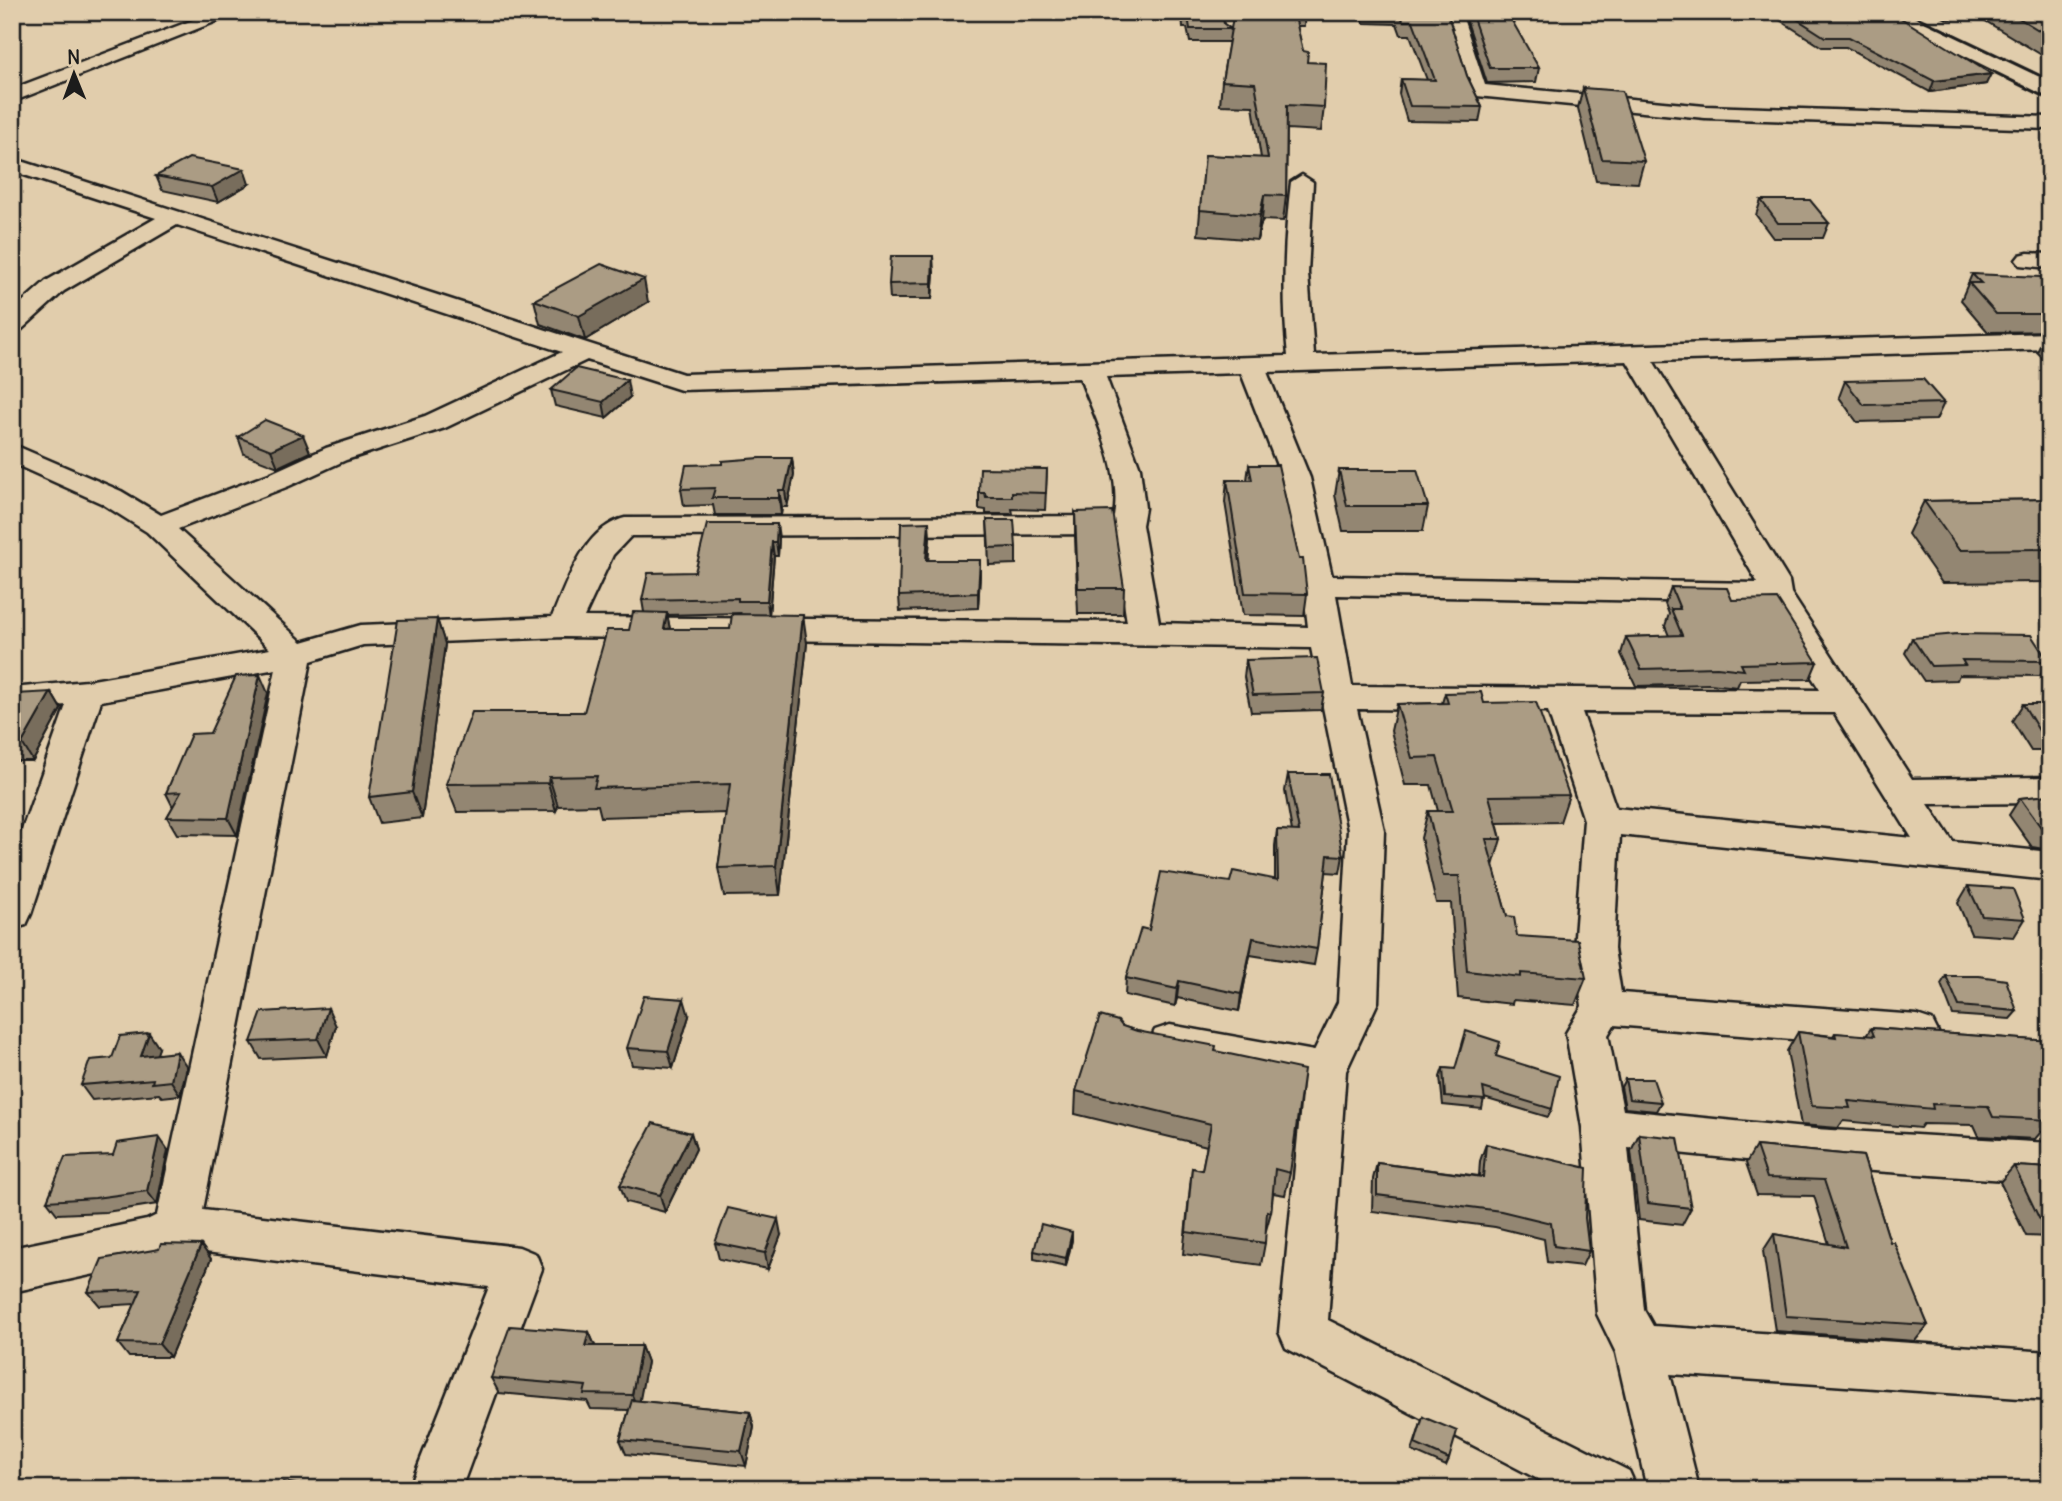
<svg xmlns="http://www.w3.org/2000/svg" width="2062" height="1501" font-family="Delius,sans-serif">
	<rect width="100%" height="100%" fill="#e1cdac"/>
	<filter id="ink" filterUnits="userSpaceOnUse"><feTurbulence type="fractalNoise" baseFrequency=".0143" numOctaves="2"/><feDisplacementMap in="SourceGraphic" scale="14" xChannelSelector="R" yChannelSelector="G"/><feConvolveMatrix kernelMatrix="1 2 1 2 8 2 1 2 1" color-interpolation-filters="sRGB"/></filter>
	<g filter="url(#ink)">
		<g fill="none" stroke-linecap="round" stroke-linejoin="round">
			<defs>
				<path id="street" d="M214,12H240L12,102V89Z
					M1222,12H1240L1242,32L1240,36H1226Z
					M1443,12H1461L1485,85L1705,106L2050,117V129L1705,118L1477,96L1467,90Z
					M1747,12H1766V13L1757,18Z
					M12,158L683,374L1288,356C1282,298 1284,240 1291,182L1302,175L1313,182L1308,273L1314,355L2050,333V349L1653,361L1789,581L1791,593L1912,779L2050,777V803L1928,804L1953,842L2050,852V880L1620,835L1614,949L1621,993L1917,1015L1932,1020L1938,1032L1932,1044L1917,1049L1614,1025L1608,1035L1623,1110L1815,1129L2050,1143V1183L1815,1167L1628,1148L1644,1310L1653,1326L2050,1352V1400L1670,1374L1697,1480L1696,1489H1644L1645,1480L1616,1353L1597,1314L1582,1127L1566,1033L1582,1006L1574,949L1584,820L1548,711L1357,709L1384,830L1378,1002L1346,1071L1328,1320L1629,1471L1637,1489H1557L1286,1348L1279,1332L1303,1084L1170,1059L1155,1054L1149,1042L1155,1030L1170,1025L1314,1051L1338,1002L1348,830L1311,648L564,637L363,645L311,661L203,1210L519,1247L536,1254L542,1269L461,1489H409L489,1287L181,1249L155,1261L12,1292V1248L147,1220L157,1215L276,669L101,701L31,914L26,925L12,929V858L66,705L12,710V688L87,681L270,649L147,532L101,503L12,463V444L121,491L161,515L269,474L326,448L425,416L562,352L177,225L64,291L21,330L12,333V311L46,281L156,218L12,171ZM587,360L681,390L1080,378C1096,420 1122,470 1114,516L625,518C584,528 567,582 552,617L361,625L302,642L178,529L289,486L346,460L445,428ZM1627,361L1758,583L1332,576L1310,478L1267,372ZM1241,373L1282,478L1303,585L1308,627L1159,623L1142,525L1145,508L1140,468L1106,377ZM1113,534L1127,622L584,617L613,555L631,536ZM1336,595L1765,603L1820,690L1352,686ZM1582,712L1834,713L1912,838L1616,808Z
					M2028,253L2050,254V268L2020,265L2016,260L2020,255Z"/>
				<path id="primary" d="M1876,12H1903L2050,82V98Z"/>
			</defs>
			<!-- street casing -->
			<use href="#street" stroke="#1c1c1c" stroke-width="5"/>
			<!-- primary casing -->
			<use href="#primary" stroke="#1c1c1c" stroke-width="6"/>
			<!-- street -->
			<use href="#street" fill="#e1cdac" fill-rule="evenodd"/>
			<!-- primary -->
			<use href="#primary" fill="#e1cdac" fill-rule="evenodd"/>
		</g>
		<!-- wall -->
		<path fill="#938672" stroke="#1c1c1c" stroke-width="2" fill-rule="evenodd" d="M1182,12H1222L1224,24L1231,29L1242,17L1305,12L1304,26H1297L1303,51L1324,107L1321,131L1287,129L1286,196L1283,221L1262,220L1257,240L1198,235L1205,155L1261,158L1253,106L1220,105L1222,81L1229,42H1190L1187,28H1183Z
			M1360,12H1447L1467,76L1482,107L1479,122L1407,121L1399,94L1401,79L1427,80L1410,35H1401L1397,24L1364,23Z
			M1464,12H1501L1539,68L1536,82L1487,83Z
			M1767,12H1891L1986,84L1930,92L1846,47H1822Z
			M1933,12H2050V60L1977,16L1947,19Z
			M1583,88L1644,161L1638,183L1596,181L1578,108Z
			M156,176L249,184L218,202L162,190Z
			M1761,200L1829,223L1823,238H1773L1756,215Z
			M934,272L932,299H890L889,284Z
			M1972,274L2050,285V331L1988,332L1961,300Z
			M534,300L648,302L585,340L540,324Z
			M2050,334V365L2037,352L2045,335Z
			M1845,381L1944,403L1936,420L1857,422L1839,397Z
			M551,390L630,397L606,418L555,406Z
			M238,437L310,452L278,467L244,454Z
			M792,458L794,475L787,507H782L781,515H715L713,505L684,506L681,489L722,464Z
			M1249,465L1299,559L1307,594L1304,616L1243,615L1225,502L1227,480H1247Z
			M1047,469L1045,510L1012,509L1013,514H986V510L979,509V493Z
			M1339,470L1428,506L1423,531H1343L1335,495Z
			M2050,499V582L1942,583L1908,534L1924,501Z
			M1075,512L1124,588L1123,614H1078L1075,537Z
			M987,520L1016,547V564L989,565Z
			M930,537L928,560L980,575L978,608L900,611L899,596Z
			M779,538L778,556H774L769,614L807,643L780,895L724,896L718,868L726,813L601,817L598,805L558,806L556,811L457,812L446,784L584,712L644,612L642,600L695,572ZM740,613L730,629H670L667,615Z
			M1671,587L1732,600L1817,662L1810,679L1740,680L1737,687L1710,684L1636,686L1621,654L1626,637L1669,636L1665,626L1669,614L1665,604Z
			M437,619L445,644L422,818L379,823L369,797Z
			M1912,638L2048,661L2040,676L1959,675L1957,680L1924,681L1905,653Z
			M1246,660L1324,693L1321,710L1251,712L1244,677Z
			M51,692L61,709L33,761H12V700Z
			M268,693L237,835L177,834L167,817L173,807L166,793L210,733Z
			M1445,693L1484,703L1569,795L1560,822L1497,823L1501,839L1493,866L1507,916L1517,936L1586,978L1575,1005L1513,1000L1512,1004L1458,998L1451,903H1436L1421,838L1428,811H1438L1431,785H1405L1391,731L1397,704L1442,703Z
			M2023,704H2050V751H2031L2012,721Z
			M1288,774L1343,856L1340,873L1326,872L1317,949L1314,965L1250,955L1239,1011L1177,998L1175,1006L1125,995L1126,978L1149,930L1230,882L1275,880V846L1277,830L1292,831L1285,791Z
			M2050,795V850L2032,847L2009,815L2020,798Z
			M1968,886L2025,919L2014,937L1971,934L1958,903Z
			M1946,976L2017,1011L2010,1019L1953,1015L1941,984Z
			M689,1016L673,1068L632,1065L627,1048Z
			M336,1026L327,1056L261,1059L251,1042Z
			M1122,1026L1137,1031L1215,1051L1290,1173L1285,1195L1273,1193L1271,1212L1265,1234V1243L1261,1265L1183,1254L1192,1168L1202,1170L1207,1146L1075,1114L1076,1091Z
			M1871,1028L2050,1041V1132H2041L2035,1139L1979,1136L1974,1125L1923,1124L1920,1128L1843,1121L1838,1128L1801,1125L1787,1051L1798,1032L1833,1036L1835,1033L1866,1036Z
			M159,1048L156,1055L187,1067L180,1095L162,1097L159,1094L92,1100L81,1085L112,1058Z
			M1496,1056L1552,1109L1548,1117L1484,1098L1482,1109L1443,1105L1440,1077L1443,1068L1455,1069Z
			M1625,1079L1661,1102L1656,1111L1625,1108L1621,1087Z
			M691,1133L696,1149L665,1212L626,1202L620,1185Z
			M1639,1134L1691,1208L1682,1225L1639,1220L1631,1151Z
			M1486,1144L1585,1218L1589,1251L1582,1266L1547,1262L1544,1239L1495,1227L1372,1211L1373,1179L1377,1163L1479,1176L1480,1161Z
			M1756,1146L1863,1156L1890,1242L1928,1325L1915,1341L1775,1331L1763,1251L1774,1234L1829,1244L1814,1196L1757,1195L1746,1163Z
			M168,1150L157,1204L106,1212L57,1214L47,1201L113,1155Z
			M2014,1166L2050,1168V1237L2026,1236L2000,1182Z
			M1072,1232V1240L1066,1266L1034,1259V1251Z
			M781,1235L768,1269L719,1259L715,1243Z
			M201,1245L211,1259L170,1357H129L118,1343L135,1304L100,1306L88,1292Z
			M589,1332L595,1346H641L647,1362L639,1401L750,1412L754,1427L746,1466L626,1454L620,1440L629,1410L591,1409L587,1401L499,1393L491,1378Z
			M1423,1417L1449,1459L1446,1466L1412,1451Z"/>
		<!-- shaded-wall -->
		<path fill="#786d5c" stroke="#1c1c1c" stroke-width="2" d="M1950,12H1979L1977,16L1947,19Z
			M1991,74L1986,84L1930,92L1934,81Z
			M244,169L249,184L218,202L212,187Z
			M1264,195L1262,220L1257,240L1260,215Z
			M933,256L934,272L932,299V283Z
			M644,279L648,302L585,340L579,316Z
			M627,380L630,397L606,418L603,402Z
			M303,435L310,452L278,467L271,450Z
			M792,458L794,475L787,507L785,490Z
			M779,490L782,507L781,515L779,498Z
			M929,522L930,537L927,575L926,560Z
			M777,524L779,538L778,556L776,542Z
			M772,542L774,556L769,616L767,601Z
			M980,560V575L978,608V593Z
			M667,613L672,641L664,629Z
			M803,615L807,643L780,895L776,866Z
			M437,619L445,644L422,818L412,792Z
			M260,675L268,693L237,835L228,818Z
			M51,692L61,709L33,761L22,743Z
			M549,777L558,806L556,811L548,783Z
			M1253,938L1250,955L1239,1011L1241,994Z
			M1179,981L1177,998L1175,1006L1177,989Z
			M684,999L689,1016L673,1068L668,1051Z
			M328,1008L336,1026L327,1056L318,1039Z
			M149,1033L159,1048L151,1071L141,1056Z
			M177,1052L187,1067L180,1095L171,1081Z
			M691,1133L696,1149L665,1212L660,1195Z
			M159,1137L168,1150L157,1204L147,1191Z
			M778,1219L781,1235L768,1269L765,1253Z
			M1072,1232V1240L1066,1266V1258Z
			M201,1245L211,1259L170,1357L159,1344Z
			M589,1332L596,1348L585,1346Z
			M641,1346L647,1362L638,1410L632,1395Z
			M750,1412L754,1427L746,1466L741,1451Z"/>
		<!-- building -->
		<path fill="#ab9c84" stroke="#1c1c1c" stroke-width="2" d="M1184,12H1222L1224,24L1231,29H1190L1188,16H1184Z
			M1244,12H1294L1303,51L1308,52L1307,62L1326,63L1324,107L1287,105L1286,196L1264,195L1260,215L1200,210L1205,155L1268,158L1255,83L1222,81L1233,17H1242Z
			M1400,12H1447L1467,76L1482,107L1410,106L1401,79L1435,80L1413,21H1403Z
			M1471,12H1501L1505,19H1511L1539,68H1490Z
			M1786,12H1891L1991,74L1934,81L1849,37H1825Z
			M2009,12H2050V37Z
			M1583,88L1622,91L1644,161L1602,159Z
			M189,158L244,169L212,187L156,176Z
			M1761,200H1810L1829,223H1778Z
			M891,256H933L932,283L889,284Z
			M601,264L644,279L579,316L534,300Z
			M1972,274L2041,277L2050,285V314H1996L1969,283H1981Z
			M576,368L627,380L603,402L551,390Z
			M1923,379L1944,403L1864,405L1845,381Z
			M265,420L303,435L271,450L238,437Z
			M760,458H792L785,490H779V498H712L715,488L681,489L686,465L722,464V461Z
			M1249,465H1278L1299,559H1303L1307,594L1245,593L1227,480H1252Z
			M980,468L1047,469L1046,493L1012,492V497H986L985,493H979Z
			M1339,470H1417L1428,506H1347Z
			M2050,499V549L1959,550L1924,501Z
			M1112,511L1124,588H1078L1075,512Z
			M987,520H1014L1016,547L989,548Z
			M929,522L926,560H980L978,593L899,596L901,523Z
			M707,524H777L776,542H772L767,601H738V598L642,600L648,573L695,572Z
			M1671,587L1727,588L1732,600L1777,599L1817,662L1741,664L1744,670L1717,667L1641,669L1626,637L1682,635L1671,609H1680Z
			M633,612L667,613L664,629H730L732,614L803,615L776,866L718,868L730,784L594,788L597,776L549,777L548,783L446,784L472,712H584L607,630H629Z
			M437,619L412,792L369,797L398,620Z
			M1957,634L2031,635L2048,661L1962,660L1965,665L1931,666L1912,638Z
			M1317,658L1324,693L1253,695L1246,660Z
			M260,675L228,818L167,817L181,792L166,793L191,734L210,733L236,676Z
			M51,692L22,743L12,744V700L16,694Z
			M1481,692L1484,703L1536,702L1569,795L1489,796L1501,839H1486L1507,916L1514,917L1517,936L1578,940L1586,978L1521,973V977L1467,971L1459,876H1443L1428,811H1453L1437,757L1412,758L1397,704L1448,703L1445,693Z
			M2023,704H2050V734H2041Z
			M1288,774H1329L1343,856L1328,855L1317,949L1253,938L1241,994L1179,981L1177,989L1126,978L1141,928L1149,930L1161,872L1230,882L1233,871L1278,880L1277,830L1299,831Z
			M2050,795V831L2043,830L2020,798Z
			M1968,886L2013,889L2025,919L1982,916Z
			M1946,976H1979L2006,980L2017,1011L1959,1006Z
			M644,996L684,999L668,1051L627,1048Z
			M328,1008L318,1039L251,1042L262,1012Z
			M1100,1016L1118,1021L1122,1026L1137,1031L1216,1046L1215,1051L1304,1070L1290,1173L1275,1169L1271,1212L1267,1211L1265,1243L1186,1232L1192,1168L1202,1170L1211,1124L1076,1091Z
			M1871,1028L2050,1041V1111H2045L2050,1120L1993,1117L1988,1106L1932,1104L1933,1109L1848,1101L1850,1108L1812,1106L1798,1032L1836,1037L1835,1033L1874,1036Z
			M1466,1031L1500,1042L1496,1056L1559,1076L1552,1109L1483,1088L1485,1100L1445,1097L1443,1068L1455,1069Z
			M149,1033L141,1056L177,1052L171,1081L152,1083L153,1079L81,1085L90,1060L112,1058L120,1036Z
			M1625,1079H1653L1661,1102L1629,1099Z
			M653,1123L691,1133L660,1195L620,1185Z
			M1639,1134L1678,1138L1691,1208L1648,1203Z
			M159,1137L147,1191L95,1198L47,1201L65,1157L113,1155L117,1143Z
			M1486,1144L1587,1168L1585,1218L1589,1251L1554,1246L1551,1223L1501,1211L1377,1195V1163L1483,1177Z
			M1756,1146L1863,1156L1890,1242H1894L1928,1325L1786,1316L1774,1234L1846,1247L1824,1180L1767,1178Z
			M2014,1166L2050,1168V1220H2040Z
			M728,1208L778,1219L765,1253L715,1243Z
			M1041,1224L1072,1232L1066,1258L1034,1251Z
			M161,1244L201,1245L159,1344L118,1343L141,1290L88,1292L102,1259L159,1249Z
			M510,1326L589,1332L585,1346H641L632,1395L584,1394L586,1386L491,1378Z
			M632,1400L750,1412L741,1451L620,1440Z
			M1423,1417L1457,1431L1449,1459L1415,1444Z
			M283,1482L328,1489H280Z
			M617,1485L669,1489H616Z"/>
	</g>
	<!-- margin -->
	<rect width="2062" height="1501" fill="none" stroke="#e1cdac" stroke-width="42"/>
	<rect x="21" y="21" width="2020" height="1459" fill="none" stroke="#1c1c1c" stroke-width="2.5" filter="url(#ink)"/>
	<!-- north arrow -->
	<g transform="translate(74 74) rotate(359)" stroke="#e1cdac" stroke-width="5" paint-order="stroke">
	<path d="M0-5L12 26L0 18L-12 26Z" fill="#1c1c1c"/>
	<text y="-10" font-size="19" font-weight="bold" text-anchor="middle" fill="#1c1c1c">N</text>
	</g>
</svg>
